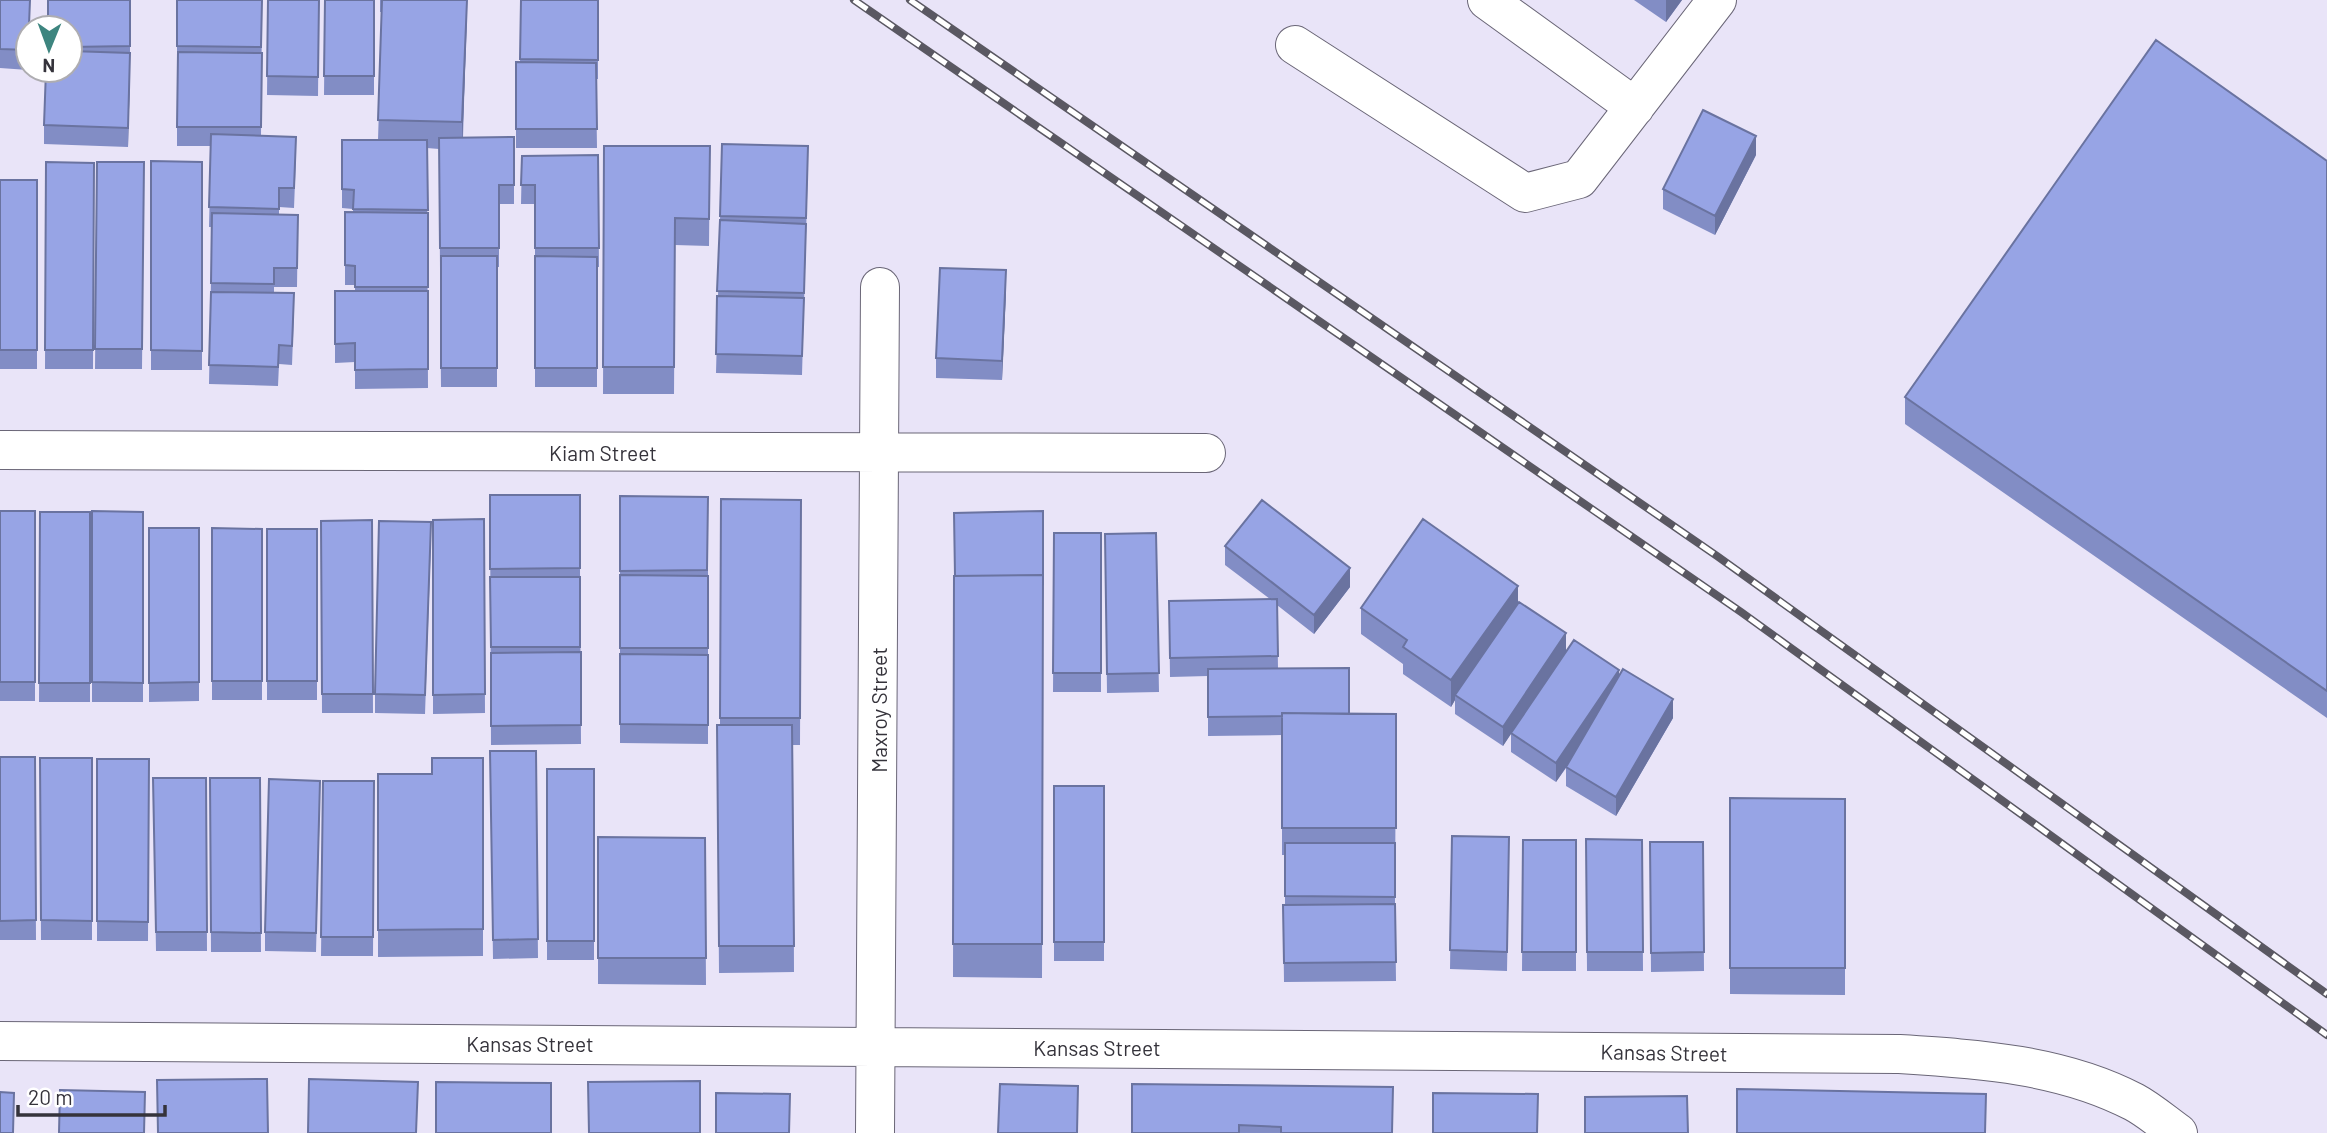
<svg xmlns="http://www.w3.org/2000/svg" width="2327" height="1133" font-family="Barlow,sans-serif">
	<rect width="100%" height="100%" fill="#e9e4f8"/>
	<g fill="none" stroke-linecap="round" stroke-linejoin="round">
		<defs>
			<path id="minor" d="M1487,0L1635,107
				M1295,45L1525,193L1579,179L1717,0
				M0,450L1206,453
				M0,1041L1898,1054C1978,1059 2061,1064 2134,1102C2149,1110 2164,1123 2178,1133
				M875,1133L880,287"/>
		</defs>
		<!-- minor casing -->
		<use href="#minor" stroke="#6a6677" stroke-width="40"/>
		<!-- minor -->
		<use href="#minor" stroke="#fff" stroke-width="38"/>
		<defs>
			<path id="rail" d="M854,0L1741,612L2327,1035
				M910,0L1717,556L2327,994"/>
		</defs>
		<!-- rail casing -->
		<use href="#rail" stroke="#5a5862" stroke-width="8"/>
		<!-- rail -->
		<use href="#rail" stroke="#fff" stroke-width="5" stroke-dasharray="16" stroke-linecap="butt"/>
	</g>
	<!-- wall -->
	<path fill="#828dc5" d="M0,0H30L28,70L0,68Z
		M130,0V72L128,147L44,144V125L70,70V28Z
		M177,0H262L261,136L296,156L294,208L279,207V214L298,215L297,287H274V293L294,312L292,365L279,364L278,386L209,384L212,227H209L211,146H177Z
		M268,0H319L318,96L267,95Z
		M325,0H374V95H324Z
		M380,0H467L463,138L514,137V204H499V267H497V387H441L439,149L427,148L428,388L355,389V362L335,363V291H355V285H345V212H353V209L342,208V140H378L382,12H380Z
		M521,0H598V79H596L597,148H516V62H520Z
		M1634,0H1682L1666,22Z
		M722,144L808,165L802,375L716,373Z
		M604,146H710L709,246L675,245L674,394H603Z
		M598,155L599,267H597V387H535V204H521L522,156Z
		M1756,155L1715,235L1663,209V189Z
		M151,161L202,162V370H151Z
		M2327,161V718L1905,424V397Z
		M46,162L94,163L93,369H45Z
		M97,162H144L142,369H95Z
		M0,180H37V369H0Z
		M1006,290L1002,380L936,378V358Z
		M490,495L580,568L581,744L491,745Z
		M620,496L708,497V744L620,743Z
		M721,499L801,500L800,745H793L794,972L719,973L717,725H720Z
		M0,511H35V701H0Z
		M92,511L143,512V702H92Z
		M1043,511V604L1042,978L953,977L954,576Z
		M40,512H90V702H39Z
		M484,519L485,713L433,714V520Z
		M372,520L373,713H322L321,521Z
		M149,528H199V701L149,702Z
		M212,528L262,529V700H212Z
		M267,529H317V700H267Z
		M1054,533H1101V692H1053Z
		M1156,533L1159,692L1107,693L1105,534Z
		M431,541L425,714L375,713V694Z
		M1225,546L1350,587L1314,634L1277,605L1278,669L1349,714H1396L1395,904L1396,981L1284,982L1283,905H1285V855H1282V735L1208,736V676L1170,677L1169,601L1270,599L1225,565Z
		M1518,604L1566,652L1619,676L1673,718L1616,816L1566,786V768L1556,782L1511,752V733L1503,746L1455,714V700L1451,707L1403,674V664L1361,634V608Z
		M490,751H536L538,958L493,959Z
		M0,757H35L36,940H0Z
		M40,758H92V940H41Z
		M483,758V956L378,957V774H432Z
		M97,759H149L148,941H97Z
		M547,769H594V960H547Z
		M153,778H206L207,951H156Z
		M210,778H260L261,952H211Z
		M323,781H374L373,956H321Z
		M1054,786H1104V961H1054Z
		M1730,798L1845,799V995L1730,994Z
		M320,800L316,952L265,951V932Z
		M1452,836L1509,856L1507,971L1450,969Z
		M598,837L705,838L706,985L598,984Z
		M1586,839L1642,840L1643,971H1587Z
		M1523,840H1576V971H1522Z
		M1650,842H1703L1704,971L1651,972Z
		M1393,1087L1392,1133H1132Z"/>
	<!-- shaded-wall -->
	<path fill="#6a73a0" d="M467,0V18L462,149V122Z
		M1666,0H1682L1666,22Z
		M130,53V72L128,147V128Z
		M1756,136V155L1715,235V216Z
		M1006,270V290L1002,380V361Z
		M1350,568V587L1314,634V615Z
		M1518,586V613L1455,695V700L1451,707V680Z
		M1566,633V652L1503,746V727Z
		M1619,670V689L1556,782V763Z
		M1673,699V718L1616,816V797Z"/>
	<!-- building -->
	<path fill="#97a4e5" stroke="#6a73a0" stroke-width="2" d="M0,0H30L28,50L0,49Z
		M48,0H130V46L70,47V28H48Z
		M177,0H262L261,47L177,46Z
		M268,0H319L318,77L267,76Z
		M325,0H374V76H324Z
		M382,0H467L462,122L378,120Z
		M521,0H598V60L520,59Z
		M2156,40L2327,161V691L1905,397Z
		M70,51L130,53L128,128L44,125L46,70H70Z
		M178,52L262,53L261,127H177Z
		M516,62L596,63L597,129H516Z
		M1703,110L1756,136L1715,216L1663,189Z
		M211,134L296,137L294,188H279V209L209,207Z
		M514,137V185H499V248H440L439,138Z
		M342,140H427L428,210L353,209L354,190L342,189Z
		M722,144L808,146L806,218L720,216Z
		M604,146H710L709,219L675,218L674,367H603Z
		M598,155L599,248H535V185H521L522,156Z
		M151,161L202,162V351L151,350Z
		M46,162L94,163L93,350H45Z
		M97,162H144L142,349H95Z
		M0,180H37V350H0Z
		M345,212L428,213V287H355V266L345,265Z
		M212,213L298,215L297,268H274V284L211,283Z
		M720,220L806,224L804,293L717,291Z
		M441,256H497V368H441Z
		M535,256L597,257V368H535Z
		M940,268L1006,270L1002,361L936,358Z
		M335,291H428V369L355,370V343L335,344Z
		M211,292L294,293L292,346L279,345L278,367L209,365Z
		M717,296L804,298L802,356L716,354Z
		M490,495H580V568L490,569Z
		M620,496L708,497L707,570L620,571Z
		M721,499L801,500L800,718H720Z
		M1262,500L1350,568L1314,615L1225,546Z
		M0,511H35V682H0Z
		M92,511L143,512V683L92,682Z
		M1043,511V585V575L955,576L954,513Z
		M40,512H90V683H39Z
		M484,519L485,694L433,695V520Z
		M1423,519L1518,586L1451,680L1403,647L1407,640L1361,608Z
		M372,520L373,694H322L321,521Z
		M379,521L431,522L425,695L375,694Z
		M149,528H199V682L149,683Z
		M212,528L262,529V681H212Z
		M267,529H317V681H267Z
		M1054,533H1101V673H1053Z
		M1156,533L1159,673L1107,674L1105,534Z
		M620,575L708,576V648H620Z
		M1043,575L1042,944H953L954,576Z
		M490,577H580V647H491Z
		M1277,599L1278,656L1170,658L1169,601Z
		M1519,602L1566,633L1503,727L1455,695Z
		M1574,640L1619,670L1556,763L1511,733Z
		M581,652V725L491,726V653Z
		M620,654L708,655V725L620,724Z
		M1349,668V714L1282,713V716L1208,717V669Z
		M1623,669L1673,699L1616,797L1566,767Z
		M1282,713L1396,714V828H1282Z
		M717,725H792L794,946H719Z
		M490,751H536L538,939L493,940Z
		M0,757H35L36,920L0,921Z
		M40,758H92V921L41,920Z
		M432,758H483V929L378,930V774H432Z
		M97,759H149L148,922L97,921Z
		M547,769H594V941H547Z
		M153,778H206L207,932H156Z
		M210,778H260L261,933L211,932Z
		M269,779L320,781L316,933L265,932Z
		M323,781H374L373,937H321Z
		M1054,786H1104V942H1054Z
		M1730,798L1845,799V968H1730Z
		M1452,836L1509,837L1507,952L1450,950Z
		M598,837L705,838L706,958H598Z
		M1586,839L1642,840L1643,952H1587Z
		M1523,840H1576V952H1522Z
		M1650,842H1703L1704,952L1651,953Z
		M1285,843H1395V897L1285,896Z
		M1395,904L1396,962L1284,963L1283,905Z
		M267,1079L268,1133H158L157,1080Z
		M309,1079L418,1082L416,1133H308Z
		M700,1081V1133H589L588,1082Z
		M436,1082L551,1083V1133H436Z
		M1000,1084L1078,1086L1077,1133H998Z
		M1132,1084L1393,1087L1392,1133H1281V1127L1239,1125V1133H1132Z
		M1737,1089L1986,1094L1985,1133H1737Z
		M60,1090L145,1092L144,1133H59Z
		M0,1092L14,1093L13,1133H0Z
		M716,1093L790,1094L789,1133H716Z
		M1433,1093L1538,1094L1537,1133H1433Z
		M1687,1096L1688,1133H1585V1097Z"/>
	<g text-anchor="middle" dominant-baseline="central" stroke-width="7" stroke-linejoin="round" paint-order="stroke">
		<!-- street labels -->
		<g font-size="21" fill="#35333b" stroke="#fff">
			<text x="603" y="452">Kiam Street</text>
			<text transform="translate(878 710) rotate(-90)">Maxroy Street</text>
			<text x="530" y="1043">Kansas Street</text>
			<text x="1097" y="1047">Kansas Street</text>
			<text transform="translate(1664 1052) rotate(1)">Kansas Street</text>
		</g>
	</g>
	<!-- north arrow -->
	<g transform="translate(49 49) rotate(181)"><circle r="33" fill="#ffffff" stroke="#aeadb1" stroke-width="2"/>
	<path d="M0-5L12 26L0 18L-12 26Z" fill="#3d857f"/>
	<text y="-10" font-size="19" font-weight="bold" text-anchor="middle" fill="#35333b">N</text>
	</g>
	<!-- scale -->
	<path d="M18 1105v10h147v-10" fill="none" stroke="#35333b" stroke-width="3.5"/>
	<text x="28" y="1105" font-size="21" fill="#35333b" stroke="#ffffff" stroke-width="5" paint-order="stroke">20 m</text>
</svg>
